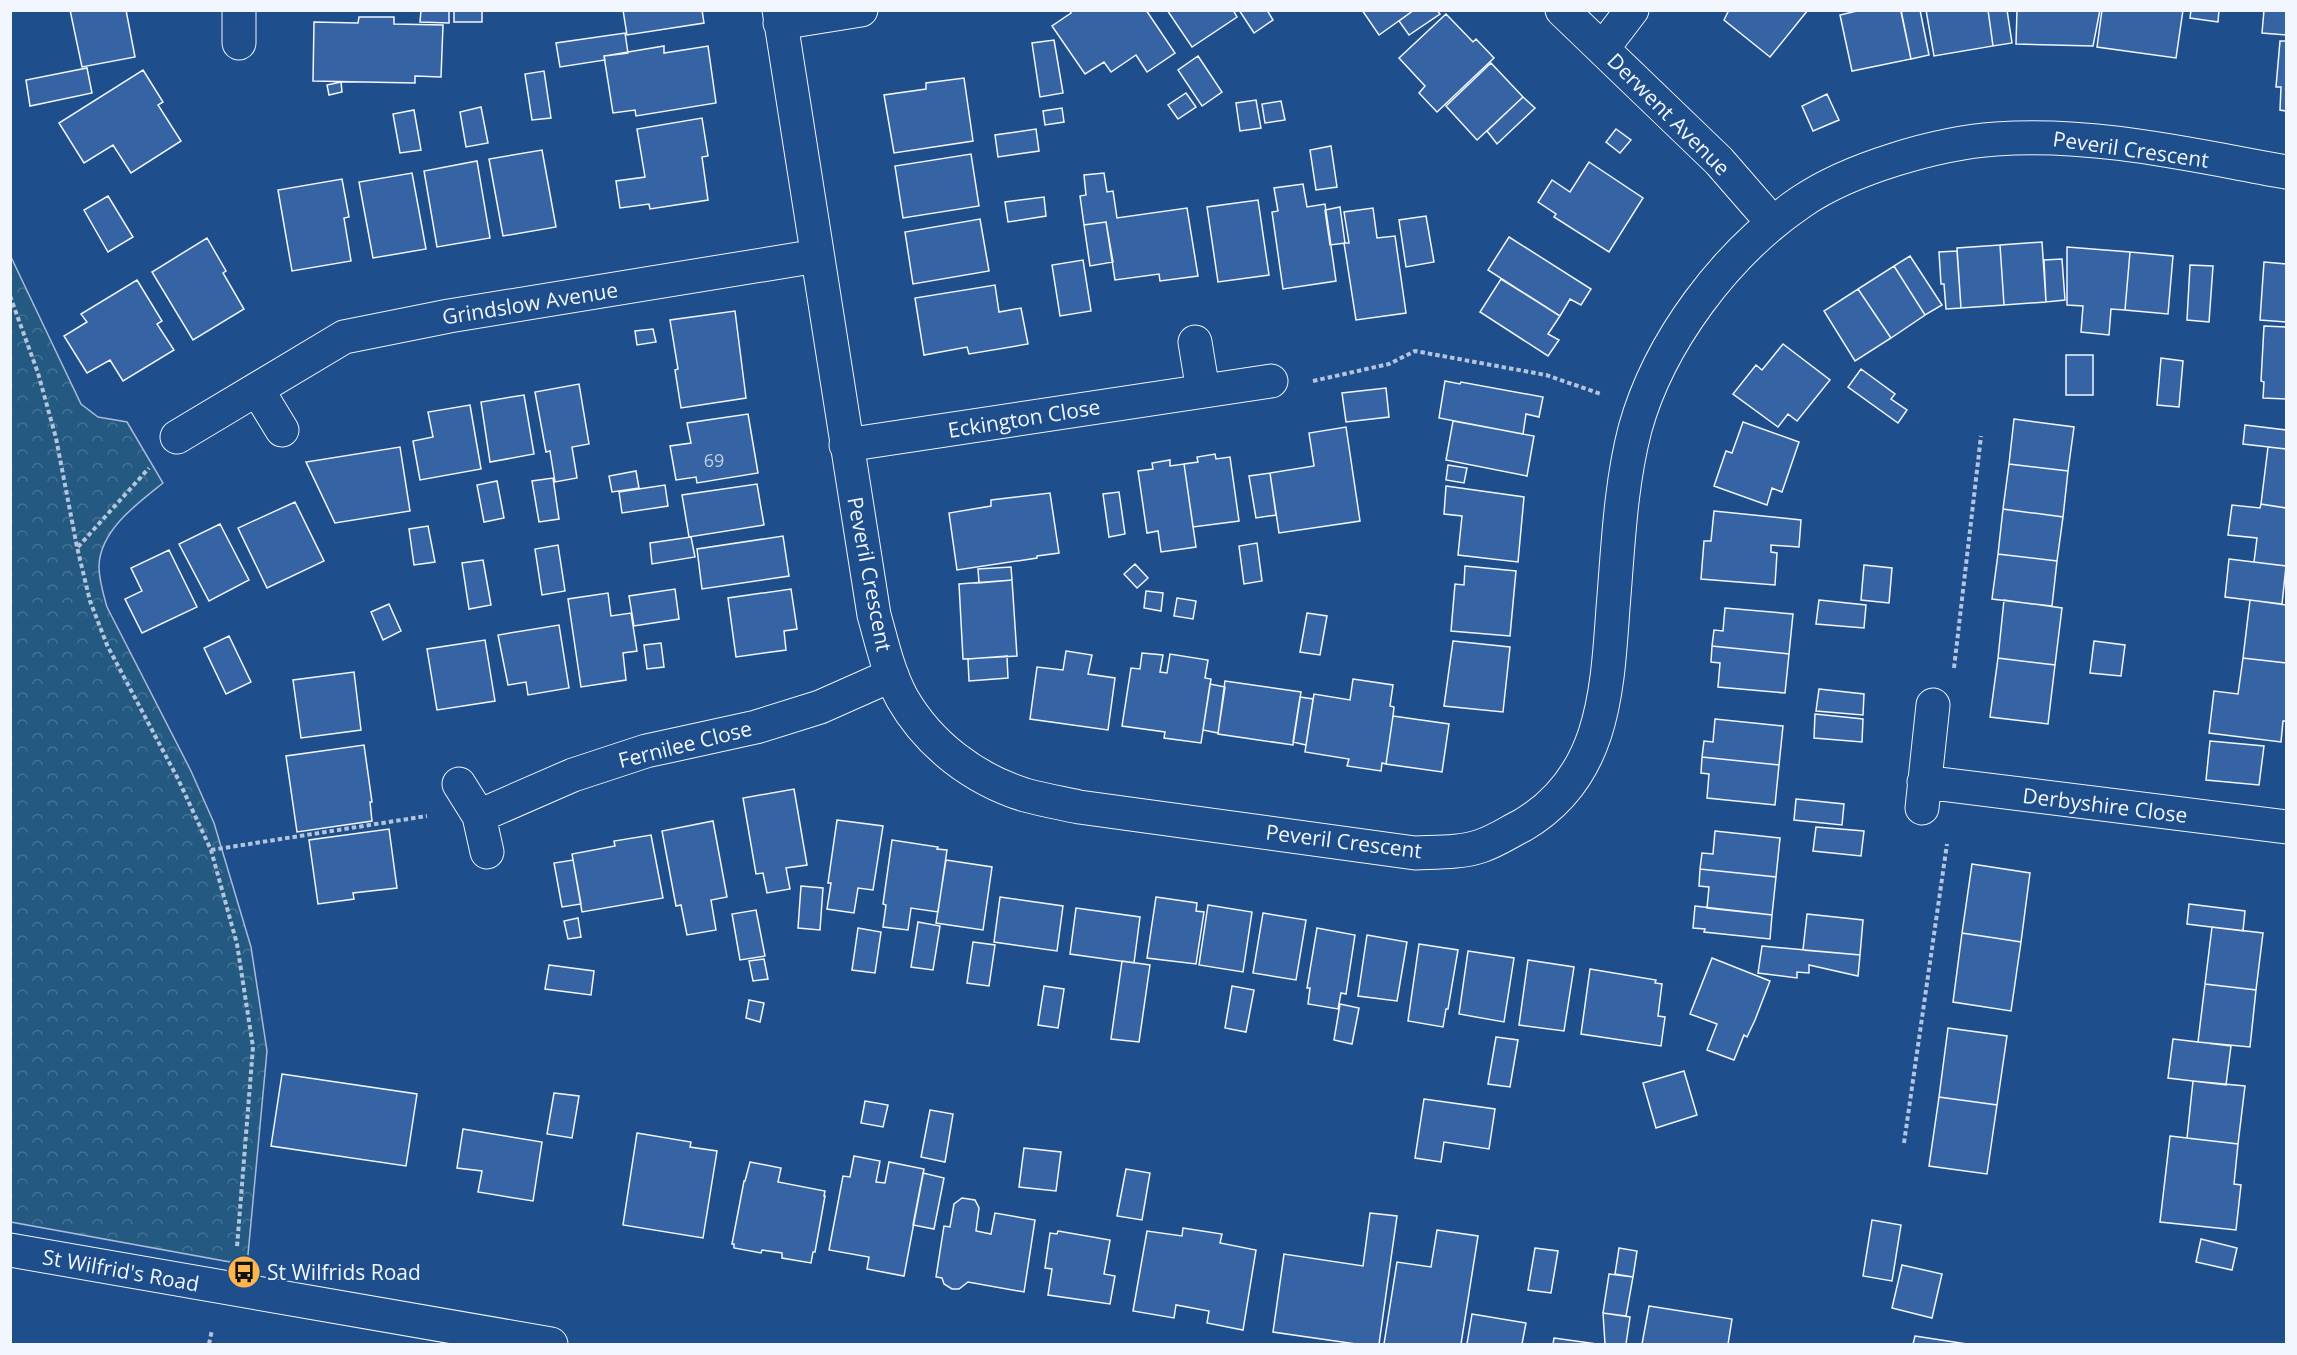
<svg xmlns="http://www.w3.org/2000/svg" width="2297" height="1355" font-family="'Open Sans',sans-serif">
	<defs>
		<pattern id="park-crowns" width="20" height="18" patternUnits="userSpaceOnUse" patternTransform="scale(1.5)"><rect width="20" height="18" fill="#245a82"/><path d="M2 6a3 3 0 1 1 6 0M12 15a3 3 0 1 1 6 0" fill="none" stroke="#447295"/></pattern>
	</defs>
	<rect width="100%" height="100%" fill="#1f4e8c"/>
	<!-- park -->
	<path fill="url(#park-crowns)" stroke="#a8bbd7" stroke-width="1.5" d="M11,257L81,404L98,417L127,422L163,483C138,503 100,530 99,566C99,580 103,593 107,607L191,771L214,823L251,947L267,1051L247,1265L11,1222Z"/>
	<!-- building -->
	<path fill="#3563a3" stroke="#f2f6ff" stroke-width="1.5" d="M70,10H126L135,57L82,67Z
		M421,10H449V23L420,22Z
		M454,10H482V22H454Z
		M623,10H702L704,23L627,35Z
		M1070,10H1146L1175,53L1147,72L1136,55L1111,72L1104,62L1085,74L1052,26L1071,13Z
		M1167,10H1233L1237,17L1192,47Z
		M1239,10H1267L1273,20L1254,33Z
		M1362,10H1414L1379,35Z
		M1414,10H1437L1440,14L1409,35L1399,21Z
		M1729,10H1808L1770,57L1724,20Z
		M1861,10H1901L1911,59L1852,71L1840,15Z
		M1907,10H1920L1929,55L1911,59L1901,12Z
		M1926,10H1988L1993,46L1934,56Z
		M1988,10H2007L2012,43L1993,46Z
		M2017,10H2100L2093,46L2016,44Z
		M2102,10H2183L2176,58L2097,47Z
		M2191,10H2219L2218,22L2190,18Z
		M2264,10H2286V35L2262,33Z
		M1446,14L1473,42L1476,39L1494,58L1437,112L1419,93L1425,86L1399,58Z
		M359,17H394V24L443,25L441,77L415,76V83L313,81L314,22L358,23Z
		M625,33L628,53L604,56L605,60L560,67L556,43Z
		M1054,40L1063,93L1040,97L1032,43Z
		M2280,41H2286V111L2280,110L2281,87H2276Z
		M664,46V53L708,46L716,103L636,116L635,110L613,113L604,56Z
		M1198,56L1222,92L1202,106L1178,70Z
		M1491,63L1523,97L1477,140L1446,106Z
		M87,68L92,93L30,106L26,80Z
		M143,70L163,102L158,105L181,141L131,173L113,145L84,163L59,123Z
		M544,71L551,118L532,120L525,74Z
		M964,78L973,141L894,153L884,95L926,89V83Z
		M341,82L342,92L329,95L327,85Z
		M1186,93L1196,107L1178,119L1168,105Z
		M1827,94L1839,120L1813,131L1802,106Z
		M1523,97L1535,108L1497,144L1487,131Z
		M1256,100L1261,128L1240,131L1236,103Z
		M1281,101L1285,120L1265,123L1262,104Z
		M481,107L488,143L466,147L460,112Z
		M1062,108L1064,122L1045,125L1043,111Z
		M414,110L421,150L400,153L393,114Z
		M702,118L708,156L702,157L708,200L650,209L649,204L620,208L616,181L645,177L637,129Z
		M1036,129L1039,151L998,157L995,135Z
		M1616,129L1631,140L1620,153L1606,142Z
		M1331,146L1337,187L1316,190L1310,150Z
		M542,150L556,227L503,236L489,159Z
		M971,154L979,206L903,218L895,166Z
		M477,161L490,238L437,247L424,171Z
		M1589,162L1643,198L1609,252L1554,217L1556,214L1538,202L1552,180L1570,192Z
		M412,173L426,249L373,258L359,182Z
		M1104,173L1107,192L1113,191L1117,218L1187,208L1198,276L1160,281L1159,274L1115,280L1106,222L1084,225L1080,196L1086,195L1084,175Z
		M342,179L349,217L344,218L351,261L292,271L278,190Z
		M1303,184L1307,207L1325,204L1336,281L1283,289L1272,212L1278,211L1274,188Z
		M108,196L133,237L108,252L84,210Z
		M1044,197L1046,216L1008,222L1005,202Z
		M1258,200L1269,275L1218,282L1207,207Z
		M1340,207L1345,243L1330,245L1325,210Z
		M1373,208L1377,238L1395,236L1406,313L1356,320L1344,243H1349L1344,212Z
		M1426,216L1434,262L1406,267L1399,220Z
		M980,219L989,271L913,284L905,232Z
		M1106,222L1113,262L1090,266L1084,225Z
		M1509,237L1591,289L1581,305L1570,299L1560,316L1488,270Z
		M207,238L226,271L223,273L244,309L193,340L152,272Z
		M2042,242L2046,302L2004,305L2000,245Z
		M2000,245L2004,305L1961,308L1957,248Z
		M2067,247L2130,252L2125,310L2111,309L2109,335L2081,332L2083,306L2067,305Z
		M1957,251L1961,308L1946,309L1944,284H1941L1939,252Z
		M2130,252L2173,256L2168,314L2125,310Z
		M1910,256L1942,305L1925,315L1894,266Z
		M2062,259L2065,300L2046,302L2044,260Z
		M1083,260L1091,311L1060,316L1052,265Z
		M2264,262L2286,264V322L2260,320Z
		M2190,265L2213,266L2209,322L2187,320Z
		M1894,266L1925,315L1891,338L1858,289Z
		M1501,279L1560,316L1548,334L1559,340L1548,356L1480,312Z
		M137,280L162,321L157,324L174,350L123,381L110,360L87,373L64,336L87,322L81,314Z
		M995,285L999,312L1021,308L1028,344L969,354L967,347L924,355L915,298Z
		M1858,289L1891,338L1855,361L1824,311Z
		M735,311L746,398L681,408L675,370L678,369L670,320Z
		M2264,326L2286,327V399L2263,398L2264,382L2261,381Z
		M653,329L656,342L637,345L635,331Z
		M1783,344L1830,380L1797,421L1788,414L1778,427L1733,394L1756,365L1762,370Z
		M2066,355H2093V395H2066Z
		M2161,358L2183,361L2179,407L2157,405Z
		M1861,369L1895,394L1891,399L1907,410L1898,423L1848,387Z
		M1445,381L1460,384L1461,382L1543,397L1539,417L1526,414L1523,434L1439,418Z
		M579,384L589,444L572,447L577,478L555,482L550,451L546,452L535,392Z
		M1386,388L1389,417L1346,422L1342,393Z
		M524,395L534,454L490,462L481,402Z
		M470,405L481,469L420,480L413,441L433,437L428,412Z
		M748,414L758,473L697,483L696,477L676,480L670,446L691,443L687,423Z
		M2014,419L2074,427L2068,471L2009,464Z
		M1453,421L1534,436L1527,476L1446,460Z
		M1743,422L1799,442L1782,492L1772,488L1767,505L1714,486L1726,451L1732,453Z
		M2245,425L2286,430V449L2243,444Z
		M1346,427L1360,521L1279,533L1270,473L1314,466L1309,433Z
		M400,447L410,511L335,523L306,462Z
		M2268,447L2286,449V508L2261,504Z
		M1215,454L1216,459L1230,457L1239,521L1193,527L1184,464L1198,462L1197,457Z
		M1170,460V466L1184,464L1196,547L1161,552L1158,531L1147,533L1138,471L1153,469L1152,463Z
		M2009,464L2068,471L2063,517L2003,509Z
		M1448,465L1467,468L1464,483L1446,480Z
		M636,471L639,488L612,492L609,476Z
		M1270,473L1276,515L1256,518L1249,476Z
		M553,478L559,519L539,522L532,481Z
		M497,481L504,518L484,522L477,485Z
		M757,484L764,525L689,537L682,495Z
		M665,485L668,506L622,513L619,492Z
		M1446,486L1524,497L1518,562L1458,555L1462,516L1444,514Z
		M1119,492L1125,534L1109,537L1103,494Z
		M1050,493L1059,553L1037,556V558L957,570L949,513L991,506V500Z
		M295,502L324,561L267,588L238,528Z
		M2261,504L2286,508V566L2254,562L2257,538L2228,535L2232,505L2260,508Z
		M2003,509L2063,517L2057,561L1998,554Z
		M1714,511L1801,520L1799,547L1771,545V552L1777,553L1775,585L1701,579L1704,541H1711Z
		M220,524L249,580L209,601L179,544Z
		M428,526L435,562L414,565L409,529Z
		M783,536L789,576L702,589L697,549Z
		M691,537L695,557L652,564L650,543Z
		M1257,543L1262,581L1244,584L1239,546Z
		M558,545L565,591L542,595L535,549Z
		M169,550L197,607L142,633L125,599L142,591L131,568Z
		M1998,554L2057,561L2052,606L1992,599Z
		M2229,559L2286,566L2282,604L2225,597Z
		M483,560L491,605L469,609L462,563Z
		M1135,564L1148,578L1137,588L1124,574Z
		M1864,565L1892,568L1889,603L1861,600Z
		M1465,566L1516,571L1510,636L1451,631L1455,584L1464,585Z
		M1011,567L1012,580L979,583L978,569Z
		M1012,580L1017,656L963,659L959,584Z
		M675,589L679,619L634,626L629,596Z
		M791,589L797,629L784,631L786,650L736,657L728,598Z
		M1146,591L1163,593L1161,611L1144,608Z
		M608,593L611,616L631,613L637,651L623,653L626,680L581,687L568,599Z
		M1177,598L1196,601L1193,619L1174,616Z
		M1819,600L1866,605L1864,628L1816,624Z
		M2004,600L2062,608L2055,665L1998,658Z
		M2250,600L2286,605V663L2243,658Z
		M389,604L401,631L383,640L371,612Z
		M1725,608L1793,614L1789,654L1712,646L1714,630L1723,631Z
		M1307,613L1327,616L1320,655L1300,652Z
		M559,625L569,688L528,695L526,682L508,685L498,635Z
		M229,636L251,682L226,694L204,648Z
		M485,640L495,701L437,710L427,649Z
		M1453,641L1510,647L1503,712L1444,706Z
		M2094,641L2125,645L2121,676L2090,673Z
		M661,643L664,667L647,669L644,645Z
		M1712,646L1789,654L1785,693L1718,687L1720,663L1711,662Z
		M1066,651L1092,655L1088,674L1115,678L1108,730L1030,719L1037,667L1063,670Z
		M1142,653L1163,655L1160,672L1167,673L1170,654L1208,660L1205,678L1211,679L1201,743L1164,738L1165,732L1122,726L1131,668L1140,669Z
		M1007,656L1008,678L969,681L968,659Z
		M1998,658L2055,665L2048,724L1990,717Z
		M2243,658L2286,663V721H2283L2281,742L2209,733L2214,691L2238,694Z
		M354,672L361,730L301,738L293,680Z
		M1353,679L1393,685L1390,706L1394,707L1393,716L1386,764L1382,763L1381,771L1347,766L1349,759L1305,752L1314,694L1350,700Z
		M1225,681L1301,692L1293,745L1218,734Z
		M1210,684L1225,687L1218,733L1203,730Z
		M1819,689L1864,694L1863,715L1816,711Z
		M1300,697L1313,699L1306,745L1293,742Z
		M1815,714L1863,719L1862,742L1814,738Z
		M1393,716L1449,724L1442,772L1386,764Z
		M1715,719L1783,726L1779,765L1702,757L1704,741L1713,742Z
		M2210,741L2264,746L2259,785L2206,780Z
		M364,745L372,802H370L372,821L297,832L286,756Z
		M1702,757L1779,765L1775,805L1707,798L1709,774L1701,773Z
		M794,789L807,865L786,868L790,889L767,893L763,873L756,874L743,798Z
		M1796,799L1844,804L1842,825L1794,820Z
		M837,820L883,826L873,890L858,888L854,913L827,909L831,883H828Z
		M713,821L727,897L711,900L716,930L687,935L681,905L676,906L662,831Z
		M1816,827L1864,831L1861,856L1813,851Z
		M389,829L397,888L353,893L354,899L318,904L309,840Z
		M1715,831L1780,838L1776,877L1700,869L1702,853L1713,854Z
		M651,835L663,898L582,912L572,854L615,846L614,841Z
		M892,840L938,847L937,849L947,850L938,912L911,908L908,930L883,927L886,905L883,904Z
		M573,860L581,904L562,907L554,863Z
		M946,860L992,867L983,930L936,923Z
		M1972,864L2030,873L2021,942L1962,933Z
		M1700,869L1776,877L1772,915L1707,908L1709,887L1699,886Z
		M801,886L823,888L820,930L798,928Z
		M1000,897L1063,906L1057,951L994,942Z
		M1156,897L1197,903L1196,911L1204,912L1196,964L1147,958Z
		M2189,904L2245,911L2243,931L2187,924Z
		M1208,905L1252,912L1243,972L1199,965Z
		M1695,906L1772,915L1770,939L1704,932L1705,929L1693,928Z
		M1076,908L1140,917L1134,963L1070,954Z
		M756,910L765,956L740,960L732,914Z
		M1263,913L1306,920L1296,980L1253,973Z
		M1807,914L1863,920L1860,955L1803,950Z
		M578,918L581,937L568,939L564,921Z
		M918,922L940,926L933,970L911,967Z
		M2212,927L2263,933L2256,990L2205,984Z
		M858,928L881,932L875,973L852,970Z
		M1317,928L1355,935L1346,994L1341,993L1338,1009L1308,1004L1310,988H1307Z
		M1962,933L2021,942L2011,1011L1953,1002Z
		M1367,935L1407,942L1397,1001L1358,996Z
		M973,942L995,945L989,986L967,983Z
		M1419,944L1458,950L1448,1009H1446L1443,1027L1408,1021Z
		M1762,946L1860,955L1858,976L1809,965V973L1797,972V978L1758,973Z
		M1468,951L1514,958L1504,1022L1459,1014Z
		M1712,958L1770,981L1755,1020L1747,1037L1744,1035L1734,1060L1707,1050L1717,1024L1690,1014Z
		M764,959L768,979L753,981L749,961Z
		M1528,960L1574,967L1564,1031L1519,1025Z
		M1122,961L1150,965L1139,1042L1111,1039Z
		M549,965L594,971L591,995L545,989Z
		M1590,969L1656,980L1655,983L1662,984L1658,1016L1665,1017L1661,1046L1581,1034Z
		M2205,984L2256,990L2250,1047L2198,1042Z
		M1044,986L1064,989L1058,1028L1038,1025Z
		M1232,986L1254,990L1246,1032L1225,1028Z
		M749,1000L764,1003L760,1022L746,1018Z
		M1340,1004L1359,1008L1352,1044L1334,1040Z
		M1948,1028L2007,1036L1997,1105L1939,1097Z
		M1496,1037L1518,1040L1510,1087L1488,1084Z
		M2173,1039L2231,1046L2226,1085L2168,1078Z
		M1684,1071L1697,1115L1656,1128L1643,1083Z
		M282,1074L417,1094L406,1166L271,1146Z
		M2193,1081L2245,1086L2238,1144L2187,1138Z
		M554,1093L579,1096L572,1138L547,1134Z
		M1939,1097L1997,1105L1987,1174L1929,1166Z
		M1424,1099L1495,1109L1489,1149L1444,1142L1441,1162L1415,1158Z
		M865,1101L888,1105L883,1127L861,1123Z
		M930,1110L953,1114L945,1162L921,1157Z
		M463,1129L542,1142L533,1201L478,1192L482,1171L457,1168Z
		M637,1133L691,1142L690,1147L717,1151L703,1238L623,1225Z
		M2170,1136L2238,1144L2234,1184L2241,1185L2236,1230L2160,1222Z
		M1024,1148L1061,1152L1056,1191L1019,1187Z
		M854,1156L880,1161L876,1182L885,1183L889,1162L924,1169L904,1276L867,1269L869,1257L829,1250L843,1176L850,1177Z
		M750,1162L781,1168L778,1182L825,1191L824,1196H825L815,1252H813L811,1263L782,1258V1253L762,1250L761,1253L734,1248V1244H732L744,1181H745Z
		M1126,1169L1150,1173L1142,1220L1117,1216Z
		M923,1173L944,1178L934,1229L913,1225Z
		M962,1198L975,1200L979,1208L976,1231L991,1234L995,1213L1035,1220L1024,1292L968,1282L959,1289H952L944,1284L942,1278L936,1277L944,1226L950,1227L954,1204Z
		M1370,1213L1397,1216L1379,1344H1356L1273,1332L1284,1254L1363,1266Z
		M1872,1220L1901,1225L1892,1281L1863,1276Z
		M1183,1228L1222,1234L1220,1243L1256,1250L1243,1330L1207,1323L1209,1311L1176,1305L1174,1318L1133,1311L1147,1231L1182,1236Z
		M1437,1230L1478,1236L1461,1344H1384L1397,1262L1431,1267Z
		M1058,1231L1110,1240L1104,1274L1115,1276L1110,1304L1048,1295L1052,1269L1045,1268L1050,1233L1057,1234Z
		M2201,1239L2237,1248L2232,1270L2196,1262Z
		M1535,1248L1558,1251L1551,1293L1528,1290Z
		M1619,1248L1637,1251L1633,1277L1615,1274Z
		M1902,1265L1942,1274L1932,1318L1892,1308Z
		M1609,1274L1633,1277L1626,1316L1603,1313Z
		M1649,1306L1732,1319L1728,1344H1642Z
		M1603,1313L1630,1317L1626,1344H1605Z
		M1472,1314L1526,1323L1522,1344H1467Z
		M1915,1336L1967,1344H1913Z
		M1554,1338L1597,1344H1553Z"/>
	<g fill="none" stroke-linecap="round" stroke-linejoin="round">
		<defs>
			<path id="minor" d="M239,10V43
				M779,10L874,615C882,643 888,672 902,698C929,745 974,779 1025,795C1043,800 1061,803 1079,807L1415,853C1437,852 1460,853 1481,846C1496,841 1509,832 1523,825C1604,777 1607,692 1613,608C1618,549 1620,487 1635,429C1659,342 1726,253 1801,202C1849,169 1937,143 1996,139C2094,132 2191,155 2286,172
				M1562,10L1719,161L1772,222
				M780,23L861,10
				M1603,48L1632,10
				M1195,342L1203,391
				M257,389L282,430
				M177,437L344,337L449,316L817,256
				M846,445L1271,381
				M1924,782L2286,827
				M459,784L479,816L487,852
				M1922,808L1933,705
				M479,816L573,775L646,751L756,727L820,707L892,675"/>
			<path id="tertiary" d="M10,1250L551,1344"/>
		</defs>
		<!-- minor casing -->
		<use href="#minor" stroke="#f2f6ff" stroke-width="35"/>
		<!-- tertiary casing -->
		<use href="#tertiary" stroke="#f2f6ff" stroke-width="35"/>
		<!-- path -->
		<path stroke="#b3c4dc" stroke-width="4" stroke-dasharray="4.5 3" stroke-linecap="butt" d="M10,296L38,373L56,438L77,547L90,601L107,645L178,779L211,850L237,944L253,1047L237,1247
			M1313,381L1389,364L1415,351L1546,375L1601,394
			M78,547L149,468
			M1954,668L1981,436
			M211,850L427,816
			M1904,1143L1947,844
			M209,1344L212,1330"/>
		<!-- minor -->
		<use href="#minor" stroke="#1f4e8c" stroke-width="33"/>
		<!-- tertiary -->
		<use href="#tertiary" stroke="#1f4e8c" stroke-width="33"/>
	</g>
	<!-- icons -->
	<defs>
		<symbol id="bus-disc" viewBox="-11 -11 22 22"><circle r="9.5" fill="#ffb74d" stroke="#1f4e8c"/><path d="M-5-6H5V4H4V6H2V4H-2V6H-4V4H-5ZM-3.5-4V0h7V-4ZM-3.5 1.2v1.5H-2V1.2ZM2 1.2v1.5H3.5V1.2Z" fill="#111"/></symbol>
	</defs>
	<g fill-rule="evenodd">
		<use href="#bus-disc" x="225" y="1253" width="38" height="38"/>
	</g>
	<g text-anchor="middle" dominant-baseline="central" stroke-width="4.5" stroke-linejoin="round" paint-order="stroke">
		<!-- number labels -->
		<g font-size="18" fill="#c3d1e8">
			<text x="714" y="460">69</text>
		</g>
		<!-- street labels -->
		<g font-size="21" fill="#f2f6ff" stroke="#1f4e8c">
			<text transform="translate(1669 114) rotate(45)">Derwent Avenue</text>
			<text transform="translate(2131 149) rotate(8)">Peveril Crescent</text>
			<text transform="translate(530 303) rotate(-9)">Grindslow Avenue</text>
			<text transform="translate(1024 418) rotate(-9)">Eckington Close</text>
			<text transform="translate(870 574) rotate(79)">Peveril Crescent</text>
			<text transform="translate(685 744) rotate(-14)">Fernilee Close</text>
			<text transform="translate(2105 805) rotate(7)">Derbyshire Close</text>
			<text transform="translate(1344 841) rotate(7)">Peveril Crescent</text>
			<text transform="translate(121 1270) rotate(10)">St Wilfrid's Road</text>
		</g>
		<!-- poi labels -->
		<g font-size="21" fill="#f2f6ff" stroke="#1f4e8c" text-anchor="start">
			<text x="267" y="1272">St Wilfrids Road</text>
		</g>
	</g>
	<!-- border -->
	<rect width="2297" height="1355" fill="none" stroke="#f2f6ff" stroke-width="24"/>
</svg>
